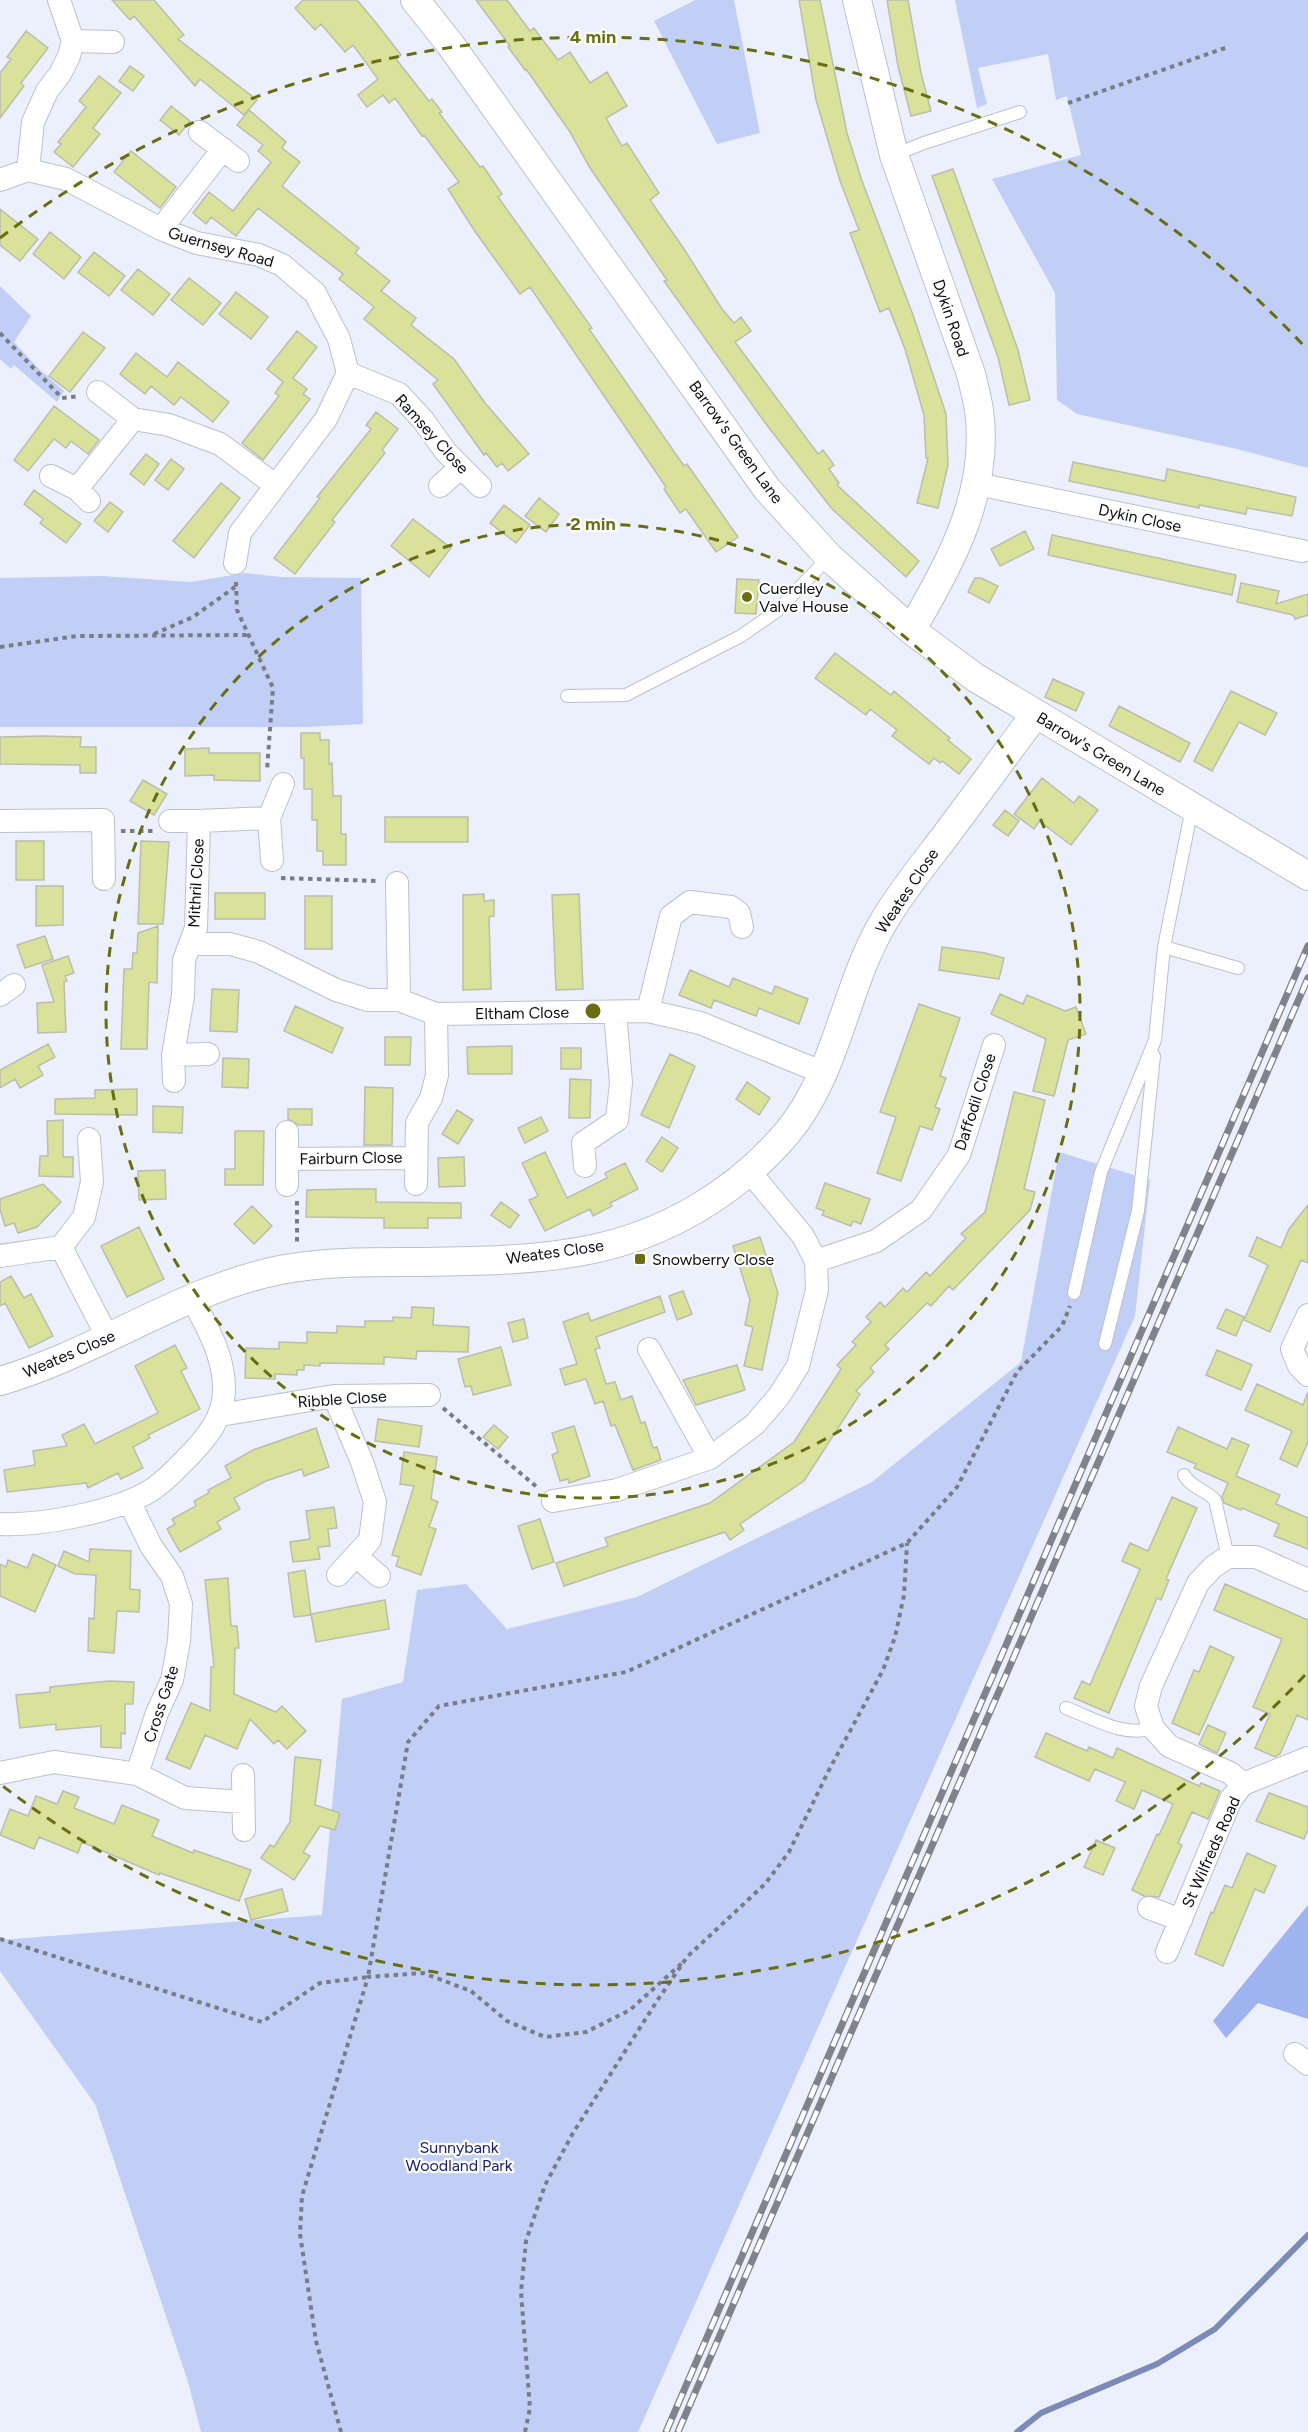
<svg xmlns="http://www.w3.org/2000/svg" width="1308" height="2432" font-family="Figtree,sans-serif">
	<rect width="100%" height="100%" fill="#ecf0fc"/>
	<!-- green -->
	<path fill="#c1cff7" d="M695,0H734L760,133L717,144L654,21Z
		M955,0H1308V468L1237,449L1077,414L1057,400L1055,293L992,179L1081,155L1067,96L1056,100L1048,54L978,68L987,104L977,108Z
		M0,286L31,316L14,342L38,368L64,391L57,402L14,365L11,369L0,359Z
		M245,573L281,577L361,578L363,724L309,727H0V578L102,576L191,582Z
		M1059,1152L1150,1180L1135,1316L638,2432H201L188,2382L95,2104L0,1971V1940L322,1915L342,1699L403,1682L417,1590L466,1584L507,1629L637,1597L872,1482L1021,1362Z"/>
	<!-- forest -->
	<path fill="#a0b3f1" d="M1308,1905V2019L1258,2003L1226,2038L1213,2021Z"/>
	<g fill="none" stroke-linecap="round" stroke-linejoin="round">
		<!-- stream -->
		<path stroke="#7b8ab6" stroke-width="6" d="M1017,2432L1041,2413L1157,2364L1215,2329L1308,2235"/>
	</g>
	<!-- building -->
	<path fill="#d9e19a" stroke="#bbbdae" stroke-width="1.5" d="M112,0H154L184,35L178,39L257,100L244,115L200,79L195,86L134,16L130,20Z
		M303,0H357L377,24L401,55L396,59L429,101L432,99L442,112L439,113L480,167L483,166L502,194L498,197L592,328L589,329L684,466L687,464L738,537L716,552L686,509L680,513L664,489L666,487L530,287L520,294L474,230L448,189L459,182L424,135L422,136L395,98L389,103L383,95L367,107L358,95L378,79L353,45L345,52L321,24L315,30L295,8Z
		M476,0H507L530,31L534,28L558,60L570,52L590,83L607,72L627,106L606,118L622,146L627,143L659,193L650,200L684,249L722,309L734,323L741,317L751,331L735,342L818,454L823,450L834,465L829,469L839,483L837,485L919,561L906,577L832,509L766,424L664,281L667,280L590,168L570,132L526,69L525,70L508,47L510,46Z
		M799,0H820L847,133L862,181L913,315L946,414L948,465L938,508L917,503L928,458H926L924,415L905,349L889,308L880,312L850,233L859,230L840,181L816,100Z
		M887,0H908L921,73L931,111L911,116L898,66Z
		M26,31L48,48L21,83L24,86L0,118V73L11,59L7,57Z
		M130,66L144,76L133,91L119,81Z
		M99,76L121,93L93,128L100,134L73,167L54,152L61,144L58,142L86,107L79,101Z
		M171,106L190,121L179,135L160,120Z
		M249,110L286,142L282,148L300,162L282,186L359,248L355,253L390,281L381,291L416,318L411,325L454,359L485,403L529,454L508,471L502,463L497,467L486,453L484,455L433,384L438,380L364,319L374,307L339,279L343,274L258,208L236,236L211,217L206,224L193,213L209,192L233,211L271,162L258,151L263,145L237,125Z
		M131,151L176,187L160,208L114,172Z
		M953,169L1018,350L1030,400L1009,405L998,357L932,176Z
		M0,209L38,239L20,261L0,245Z
		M50,232L81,257L64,279L33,254Z
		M94,252L125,276L109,296L78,272Z
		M138,269L170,294L153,315L121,290Z
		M189,278L221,303L203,325L171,300Z
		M236,292L268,317L251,339L219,314Z
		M297,331L317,347L293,378L307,389L303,394L310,399L263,460L242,443L279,396L275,393L283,382L267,369Z
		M83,332L105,348L70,392L49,376Z
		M136,353L167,377L178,362L229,402L213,422L181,397L174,405L151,386L145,394L120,374Z
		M54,406L99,440L88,454L71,441L66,448L54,439L28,471L14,460Z
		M376,412L398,429L382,450L385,453L332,520L335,522L295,574L274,558L320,498L317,497L371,429L366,425Z
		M146,454L159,464L144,485L130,474Z
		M171,459L184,469L168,490L155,480Z
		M1073,462L1165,481L1167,469L1296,497L1292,516L1247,508L1246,514L1199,505V508L1069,481Z
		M221,483L240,498L194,558L173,541Z
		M34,490L81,524L66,543L40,523L43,519L24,504Z
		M539,498L559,514L546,532L525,516Z
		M110,502L123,512L108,532L94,521Z
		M504,505L530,525L516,543L490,523Z
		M413,519L451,548L429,577L391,546Z
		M1025,531L1034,549L1000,566L991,549Z
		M1052,535L1236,575L1232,595L1048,555Z
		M975,578H981L998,586L989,603L968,592Z
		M737,579L759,580L756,614L735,613Z
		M1241,583L1279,591L1276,604L1308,594V615L1295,619L1293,615L1237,602Z
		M835,653L891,695L894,691L950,738L948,740L971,759L959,774L942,761L940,763L934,758L929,764L892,736L897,730L870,709L866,715L815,678Z
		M1053,679L1084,693L1076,711L1045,697Z
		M1231,691L1277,713L1265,735L1239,722L1212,771L1194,761Z
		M1119,706L1190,743L1180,762L1109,726Z
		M301,733H320V740H329V764L332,763L333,796H341V834H346V865H323V851H317V820H312V789H304V758H301Z
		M44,736L81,737L80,747H96V773H80V765L0,764V737Z
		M209,748V753H260V781L214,780V775L185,776V749Z
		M1042,778L1074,803L1079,796L1098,810L1071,845L1039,821L1034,829L1014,814Z
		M143,780L167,794L154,815L130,801Z
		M1005,810L1019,821L1008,836L993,825Z
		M385,817H468V842H385Z
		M16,841H44V880H16Z
		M141,841L169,842L163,924H138Z
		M36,886H63V925L36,926Z
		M215,893H265V919H215Z
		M484,894V901L494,900V916L489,917L491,989L463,990V895Z
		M579,894L583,989L556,990L552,895Z
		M305,896H332V949H305Z
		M158,926L157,983L149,982L147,1049H121L124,969H132L133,953H137L138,933Z
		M45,936L53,959L25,968L17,945Z
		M942,947L985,953L1004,958L999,979L939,970Z
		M68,956L74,973L65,976L67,981L64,982L66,1032L38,1033L37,1003L54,1002L42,965Z
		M690,970L729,987L733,978L772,994L775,986L808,999L799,1024L759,1008L756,1016L714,1000L711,1008L679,995Z
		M212,989L239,990L237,1032L210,1031Z
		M1000,994L1023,1004L1027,995L1065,1011L1076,1007L1086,1034L1068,1040L1054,1096L1033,1091L1046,1039L991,1014Z
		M919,1004L960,1018L940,1076L946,1078L935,1107L940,1109L932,1130L920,1126L901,1181L877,1173L896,1117L880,1112Z
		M295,1006L343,1028L332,1053L284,1031Z
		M385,1037H411L410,1065H385Z
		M48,1044L55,1057L38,1066L43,1075L20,1088L15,1079L0,1088V1070Z
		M512,1046V1074H468L467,1047Z
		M561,1048H581V1069H561Z
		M670,1054L695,1066L669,1128L641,1115Z
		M223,1058L249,1059L248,1088L222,1087Z
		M570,1079L591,1080L590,1118H569Z
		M747,1082L770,1098L759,1115L736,1099Z
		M365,1087L393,1088L392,1145H364Z
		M137,1089V1115L55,1114V1099L95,1098V1090Z
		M1014,1092L1045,1100L1024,1189L1035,1192L1030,1210L953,1290L949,1286L931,1306L927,1303L885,1345L889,1349L870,1368L874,1372L856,1391L860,1394L804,1481L740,1524L744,1530L730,1540L725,1532L564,1586L556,1563L608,1546L605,1538L710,1503L794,1442L841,1369L837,1365L856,1345L852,1342L871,1322L866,1317L880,1302L885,1307L903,1288L907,1292L926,1272L930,1276L966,1238L961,1234L985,1212Z
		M153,1106L183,1107L182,1133L153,1132Z
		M288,1109H312V1125H299L288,1119Z
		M457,1110L473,1120L458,1144L442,1134Z
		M541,1117L548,1131L525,1143L518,1128Z
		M63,1120V1157H73V1177L39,1176L40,1156H48L47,1121Z
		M235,1131H264L263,1185H225V1169H235Z
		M662,1137L678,1148L662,1172L646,1161Z
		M545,1152L567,1198L607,1178L605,1173L625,1163L638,1189L610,1203L612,1206L593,1216L590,1209L545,1231L529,1200L538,1196L522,1163Z
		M464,1157L465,1186L439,1187L438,1158Z
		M165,1170L166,1199L139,1200L138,1171Z
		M825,1183L870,1199L861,1224L853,1221L851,1226L822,1215L824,1211L816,1208Z
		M43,1184L61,1202L37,1227L18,1233L14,1223L5,1226L0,1209V1199Z
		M349,1189H376V1202L461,1203V1218H428V1228H384V1218L306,1217L307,1190Z
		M501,1202L519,1215L510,1228L491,1215Z
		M1308,1205V1263L1301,1260L1270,1332L1244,1320L1268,1265L1249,1256L1257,1237L1281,1248L1289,1229Z
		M252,1206L272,1226L254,1244L234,1224Z
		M139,1227L164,1279L127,1297L101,1246Z
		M760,1237L778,1293L762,1370L744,1366L753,1327L745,1325L750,1300L733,1246Z
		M11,1276L24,1298L31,1294L53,1336L29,1348L5,1303L0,1306V1282Z
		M683,1291L692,1314L677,1320L669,1296Z
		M660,1296L665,1312L596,1337L600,1348L595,1349L606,1384L615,1382L621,1400L632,1396L641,1423L645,1422L653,1448L657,1447L661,1460L633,1470L615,1425L611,1426L603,1401L595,1404L586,1379L565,1385L560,1369L577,1364L563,1322L588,1313L591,1321Z
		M412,1307L434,1308L433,1325L469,1327L468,1352L417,1351L416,1359L384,1357V1364L320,1363V1366L304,1365V1370H297V1375L275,1374V1379L245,1378L246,1348L279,1349V1342L307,1343V1332L337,1333V1326L365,1327V1321H393V1317L411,1318Z
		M1226,1309L1244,1317L1236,1336L1217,1328Z
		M524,1319L528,1338L513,1342L508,1323Z
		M175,1345L187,1368L181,1371L200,1409L148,1435L150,1438L133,1447L143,1468L121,1479L118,1473L88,1488L86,1483L7,1492L4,1470L35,1465L33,1451L67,1446L62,1435L84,1424L95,1444L158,1413L135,1366Z
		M501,1347L511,1385L473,1395L471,1386L465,1387L458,1359Z
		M1217,1350L1252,1365L1241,1390L1206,1375Z
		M737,1365L745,1390L696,1405L683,1380Z
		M1257,1384L1303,1405L1308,1392V1442L1297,1467L1280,1459L1292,1431L1245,1410Z
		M378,1419L422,1426L419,1447L375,1441Z
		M494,1425L508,1437L498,1449L483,1437Z
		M574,1426L590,1476L569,1483L568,1479L560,1481L552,1455L558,1452L552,1433Z
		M1178,1427L1227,1449L1232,1438L1249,1445L1236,1476L1280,1495L1276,1504L1308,1518V1549L1274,1536L1279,1524L1242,1508L1241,1510L1224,1503L1222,1497L1228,1483L1194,1468L1196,1464L1167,1452Z
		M316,1428L329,1467L304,1476L302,1469L266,1481L234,1498L240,1509L217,1522L221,1529L180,1552L167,1529L175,1524L172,1519L196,1506L194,1501L209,1493L208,1490L231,1478L225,1466L253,1450Z
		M404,1452L437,1457L431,1499L438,1502L429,1527L436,1529L421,1575L396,1566L399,1557L392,1555L414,1486L400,1484Z
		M1172,1497L1197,1508L1166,1579L1169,1580L1161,1600L1157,1598L1109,1713L1074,1698L1082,1681L1090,1685L1140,1569L1122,1561L1130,1543L1148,1551Z
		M334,1507L337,1528L328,1529L330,1546L318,1547L320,1559L293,1562L290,1542L310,1539L306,1511Z
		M540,1519L554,1562L532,1569L518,1526Z
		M90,1549L131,1551L130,1589L140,1590L139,1612L117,1611L114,1653L88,1651L89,1618L94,1619L96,1575L75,1574L58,1566L64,1551L89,1562Z
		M33,1554L56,1565L35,1612L0,1596V1564L6,1567L8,1560L27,1568Z
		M305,1570L311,1615L294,1617L288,1573Z
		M228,1578L231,1626H237L239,1648H235L234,1694L276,1712L282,1706L306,1731L287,1749L278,1740L274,1744L250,1719L237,1749L205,1735L190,1769L166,1759L191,1703L210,1711L211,1667H214L205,1580Z
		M1225,1584L1308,1620V1720L1297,1715L1280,1754L1275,1757L1255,1748L1270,1714L1253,1707L1282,1639L1214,1610Z
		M385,1600L389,1629L316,1642L311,1614Z
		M1210,1646L1234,1657L1199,1735L1172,1723L1194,1670L1199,1672Z
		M109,1681L134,1682L133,1704H125V1734L121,1733V1748L101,1747V1726L56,1730V1724L20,1728L16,1695L50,1692V1687Z
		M1208,1725L1226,1733L1217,1753L1199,1744Z
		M1046,1733L1087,1751L1089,1747L1113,1758L1117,1748L1199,1786L1201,1783L1220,1791L1208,1819L1192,1812L1178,1843L1182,1845L1159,1897L1144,1896L1132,1890L1157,1834L1159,1835L1173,1804L1142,1790L1134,1809L1116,1801L1125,1782L1095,1769L1089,1781L1035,1757Z
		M295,1757L321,1760L315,1805L340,1813L335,1830L320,1826L303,1852L310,1856L294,1880L261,1858L270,1845L274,1847L290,1822Z
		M63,1791L79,1797L74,1808L114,1824L122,1805L159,1820L152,1836L193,1853L194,1850L251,1870L239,1901L160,1873L159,1875L82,1842L78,1853L39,1837L34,1849L0,1835L10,1809L28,1816L36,1796L57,1804Z
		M1269,1793L1308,1807V1829L1304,1839L1256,1821Z
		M1096,1840L1115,1848L1103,1875L1084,1867Z
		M1247,1853L1276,1866L1264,1893L1255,1889L1223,1966L1195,1954L1211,1912L1213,1913L1225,1885L1232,1888Z
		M282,1889L288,1911L251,1920L245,1899Z"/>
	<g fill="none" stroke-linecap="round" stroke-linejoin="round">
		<defs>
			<path id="service" d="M894,155L924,143L1020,112
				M567,696L626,695L741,636L777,611L829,557
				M1164,947L1238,968
				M1074,1293L1101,1172L1155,1040L1164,947L1192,808
				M1105,1344L1138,1211L1154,1056
				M1184,1475C1190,1487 1206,1490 1215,1500L1228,1557
				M1066,1708C1093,1718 1124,1738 1153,1728"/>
			<path id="minor" d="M73,41L113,42
				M200,132L238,161
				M28,170L33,122L47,91L60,74L69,56L73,41L59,0
				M0,180L28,170L66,179L161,229L197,243L259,255L282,265L315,293L339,339L348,373L326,419L240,533L235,563
				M161,229L223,149
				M348,373L399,394L423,420L446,452L480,486
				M98,392L133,419L169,425L220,444L275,485
				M51,476L77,489L89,501
				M977,484L1302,551
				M440,486L461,467
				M77,489L133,419
				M269,818L272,860
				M0,821L103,820L104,879
				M170,821H199
				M397,883L399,1000L436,1014L648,1011L700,1023L824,1073
				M191,944H230L259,952L336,990L368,1000H399
				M0,995L14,985
				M648,1011L671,916L690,902L731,907L739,913L742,927
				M173,1055L208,1054
				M174,1081L173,1055L183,996L184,960L196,928L199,821L269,818L283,784
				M287,1159L415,1158
				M585,1166L583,1143L617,1120L621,1083L615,1012
				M416,1184L417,1123L431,1098L437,1075L436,1014
				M287,1185V1132
				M61,1247L84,1217L92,1182L89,1139
				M0,1256L61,1247L108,1338
				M816,1261L876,1241L921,1210L959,1155L994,1045
				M1308,1315L1292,1349L1299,1366L1308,1375
				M649,1349L710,1458
				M334,1396L362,1462L375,1502L370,1540L338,1575
				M220,1415L334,1396L429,1395
				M129,1501L151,1546L172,1576L181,1604L179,1641L172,1680L157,1713L137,1774
				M553,1501L617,1490L710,1458L755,1424L779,1396L798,1366L817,1290L816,1261L803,1236L750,1172
				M0,1524C41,1526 115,1512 150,1491C166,1481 178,1467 191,1454C208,1436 223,1417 224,1392C225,1356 207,1328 192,1298
				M356,1556L379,1576
				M0,1773L54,1762L137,1774L185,1798L243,1802
				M243,1775L244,1830
				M1243,1784L1230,1773L1169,1746L1153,1728L1146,1706L1151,1686L1198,1583L1213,1567L1228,1557H1256L1308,1580
				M1149,1908L1181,1920
				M1167,1952L1231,1799L1243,1784L1308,1758
				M1295,2054L1308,2064"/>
			<path id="tertiary" d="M415,0L450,44L767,489L829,557L911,630L976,678L1308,876
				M857,0L894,155L971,374C974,386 977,398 979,410C990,491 951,563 911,630
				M0,1381C97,1353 181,1290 280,1270C326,1261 374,1262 421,1262C476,1261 534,1261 588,1250C665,1235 736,1193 787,1133C838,1072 844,988 884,921C901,892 923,865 943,839C974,798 1004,756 1035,715"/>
		</defs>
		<!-- service casing -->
		<use href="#service" stroke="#bbc0ce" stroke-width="14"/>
		<!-- minor casing -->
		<use href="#minor" stroke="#bbc0ce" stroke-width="24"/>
		<!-- tertiary casing -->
		<use href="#tertiary" stroke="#bbc0ce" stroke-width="30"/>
		<!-- path -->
		<path stroke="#797c84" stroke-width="4" stroke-dasharray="4.5 4.5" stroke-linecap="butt" d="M1068,103L1228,47
			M0,333L62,398L79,396
			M236,582L237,610L273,688L267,770
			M154,634L193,617L235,587
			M0,647L77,636L249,635
			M121,831H153
			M281,878L378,881
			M297,1201V1245
			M443,1408L538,1488
			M0,1939L262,2022L320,1983L368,1977L408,1742L439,1706L626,1672L907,1543L957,1487L1017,1372L1062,1326L1070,1306
			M341,2432L316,2341L300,2234L302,2196L368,1977L423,1973L471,1991L507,2021L545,2037L586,2032L630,2010L682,1963
			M525,2432L530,2408L521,2292L526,2241L545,2185L573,2133L657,2001L687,1957L765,1884L789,1852L829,1770L883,1670L895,1637L904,1595L907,1543"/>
		<!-- service -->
		<use href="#service" stroke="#fff" stroke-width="12"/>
		<!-- minor -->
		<use href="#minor" stroke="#fff" stroke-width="22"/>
		<!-- tertiary -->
		<use href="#tertiary" stroke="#fff" stroke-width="28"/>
		<defs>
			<path id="rail" d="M666,2432L1308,946
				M678,2432L1308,978"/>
		</defs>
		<!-- rail casing -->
		<use href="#rail" stroke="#81838c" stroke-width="7"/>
		<!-- rail -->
		<use href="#rail" stroke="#fefefe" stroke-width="4.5" stroke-dasharray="14" stroke-linecap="butt"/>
	</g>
	<!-- distance rings -->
	<g fill="none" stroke="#686d12" stroke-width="3" stroke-dasharray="10 8">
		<circle cx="593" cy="1011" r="487"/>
		<path d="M1305 1675A974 974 0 0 1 0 1784M0 238A974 974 0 0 1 1305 347"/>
	</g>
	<!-- markers -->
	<g fill="#686d12" stroke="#fefefe" stroke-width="2">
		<circle cx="747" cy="597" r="6"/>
		<rect x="634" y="1253" width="12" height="12" rx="3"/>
	</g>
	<g text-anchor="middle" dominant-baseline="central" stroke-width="4.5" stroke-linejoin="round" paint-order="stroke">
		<!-- street labels -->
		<g font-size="16" fill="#0e0f14" stroke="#fefefe">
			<text transform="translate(221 247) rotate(16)">Guernsey Road</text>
			<text transform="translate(951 318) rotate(71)">Dykin Road</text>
			<text transform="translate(432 434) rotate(48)">Ramsey Close</text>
			<text transform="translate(736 442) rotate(54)">Barrow's Green Lane</text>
			<text transform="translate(1140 518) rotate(12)">Dykin Close</text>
			<text transform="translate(1101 754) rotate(31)">Barrow's Green Lane</text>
			<text transform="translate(196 883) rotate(-87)">Mithril Close</text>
			<text transform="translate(907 891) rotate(-56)">Weates Close</text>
			<text transform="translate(522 1013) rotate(-1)">Eltham Close</text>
			<text transform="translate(975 1102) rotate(-72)">Daffodil Close</text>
			<text transform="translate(351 1158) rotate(-1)">Fairburn Close</text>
			<text transform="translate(555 1252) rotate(-8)">Weates Close</text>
			<text transform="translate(69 1354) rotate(-23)">Weates Close</text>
			<text transform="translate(342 1399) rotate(-4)">Ribble Close</text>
			<text transform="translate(161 1704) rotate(-72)">Cross Gate</text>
			<text transform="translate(1211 1852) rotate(-66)">St Wilfreds Road</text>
		</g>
		<!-- poi labels -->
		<g font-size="16" fill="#0e0f14" stroke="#fefefe" text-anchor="start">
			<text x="759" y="588">Cuerdley<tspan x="759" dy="18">Valve House</tspan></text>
			<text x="652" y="1259">Snowberry Close</text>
		</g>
		<!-- park labels -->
		<g font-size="16" fill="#192369" stroke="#fefefe">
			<text x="459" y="2147">Sunnybank<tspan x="459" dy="18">Woodland Park</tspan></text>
		</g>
	</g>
	<circle cx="593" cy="1011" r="9" fill="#686d12" stroke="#fefefe" stroke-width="3"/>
	<g font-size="18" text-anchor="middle" font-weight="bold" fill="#686d12" stroke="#fefefe" stroke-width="4.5" stroke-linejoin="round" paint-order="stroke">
		<text x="593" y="43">4 min</text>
		<text x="593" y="530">2 min</text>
	</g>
</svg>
